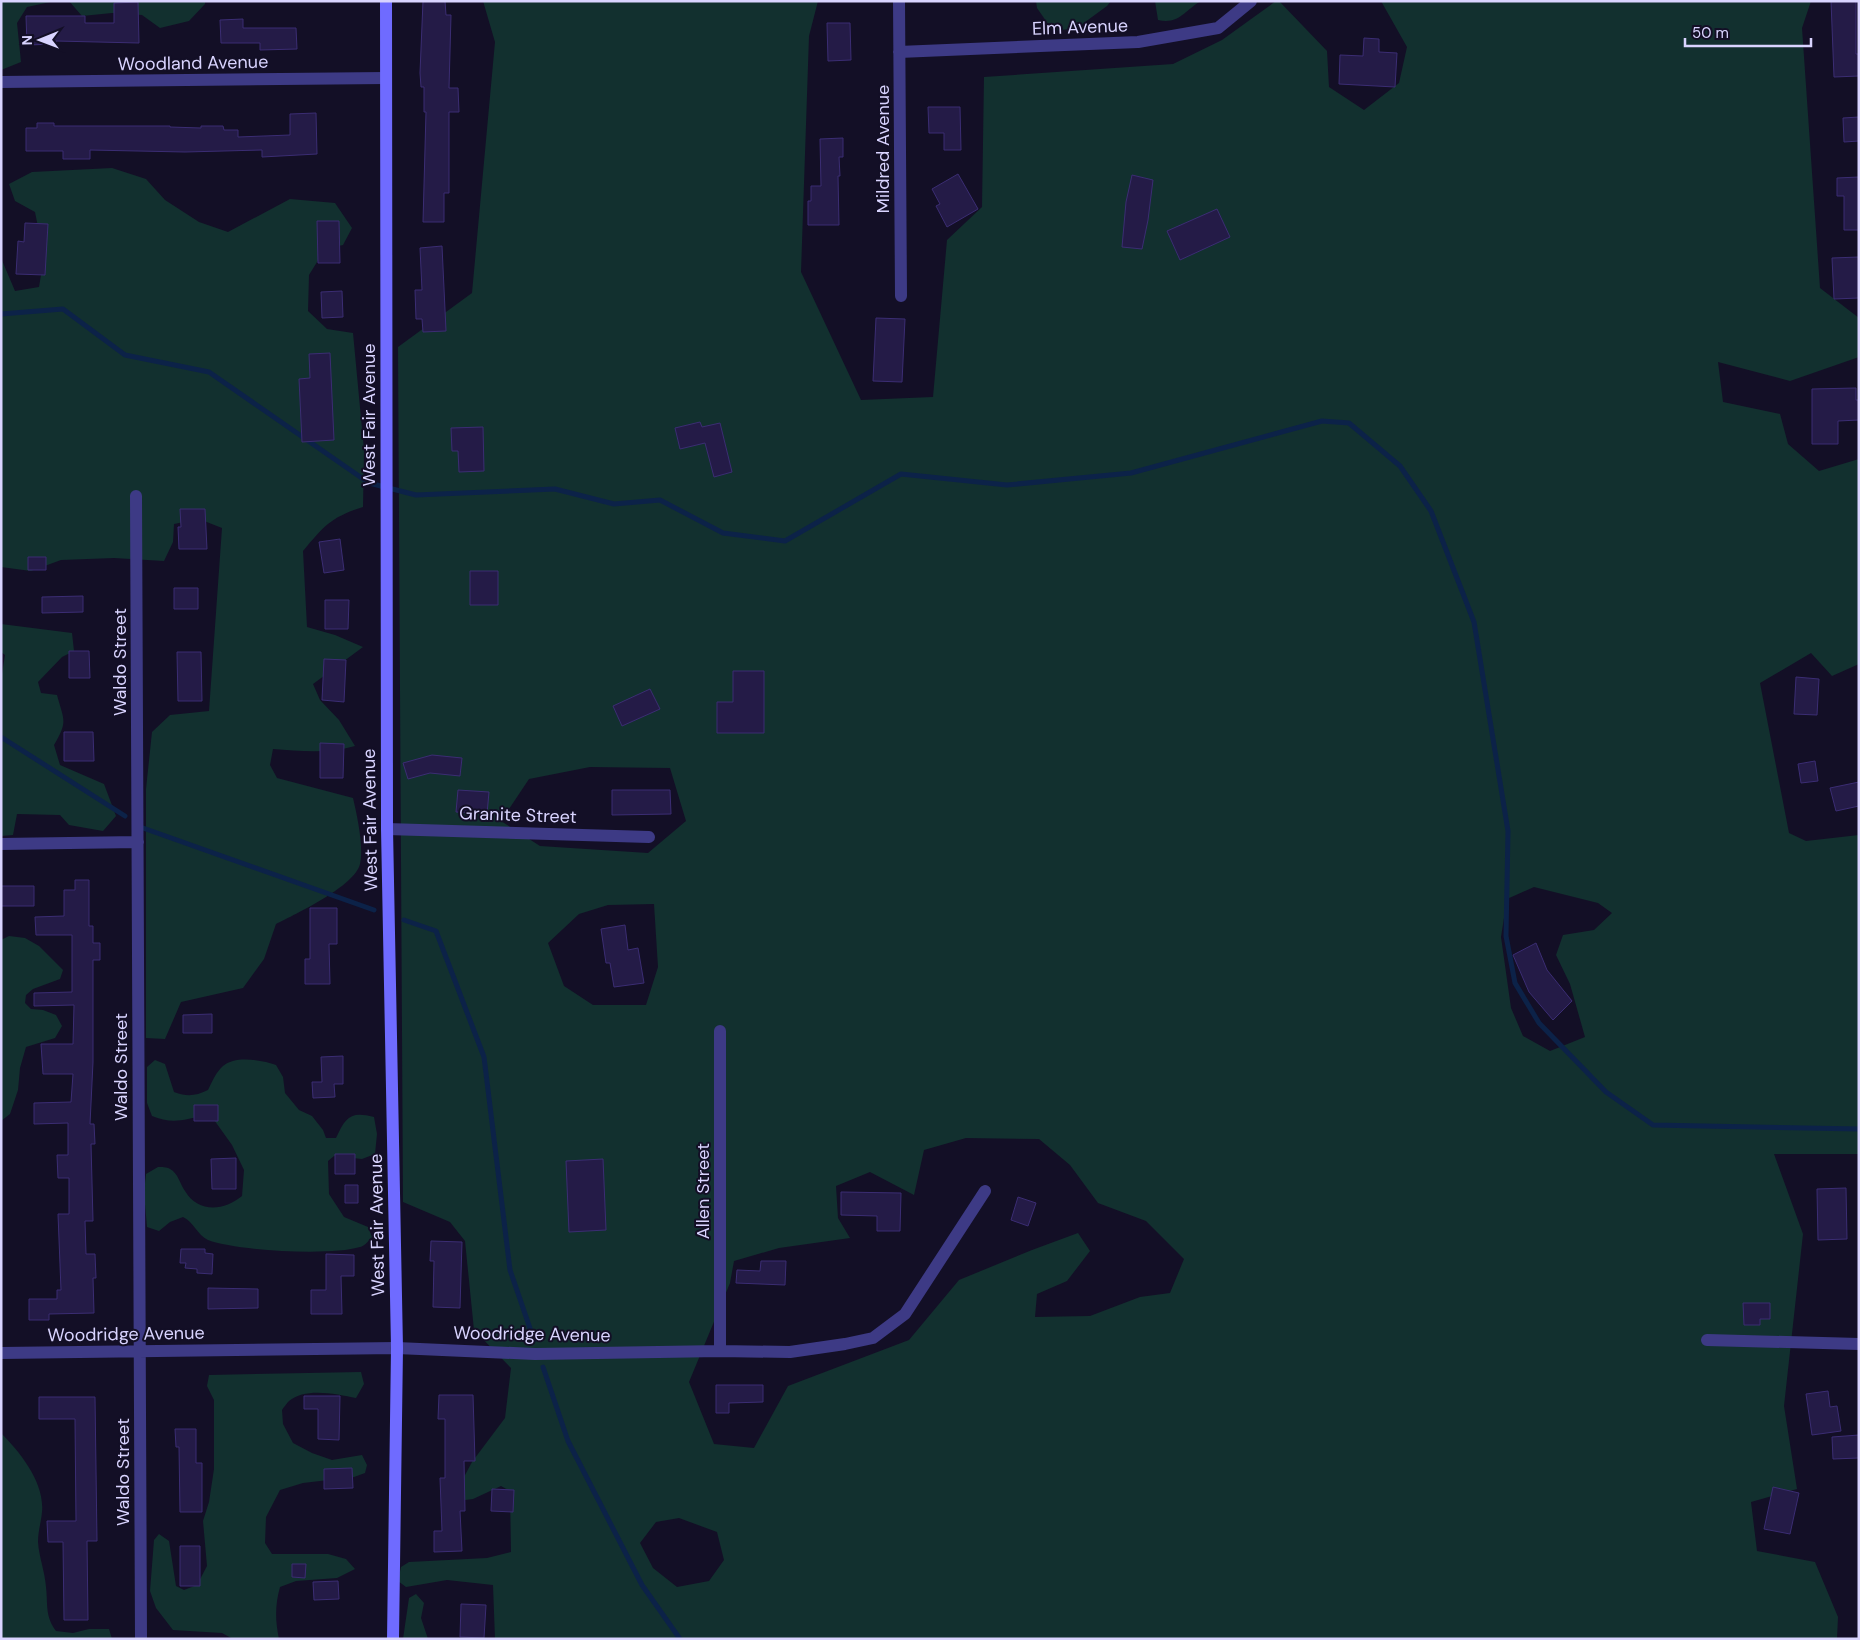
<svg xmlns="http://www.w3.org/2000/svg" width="1860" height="1640" font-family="'DM Sans',sans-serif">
	<rect width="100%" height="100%" fill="#130f26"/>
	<!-- green -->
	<path fill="#12302f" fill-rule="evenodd" d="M1,1H55L27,7L17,23L21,62L1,70Z
		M69,1H205V4L189,21L160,28L142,15L112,13L82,16Z
		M483,1H818L809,36L801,272L861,400L933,397L947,240L982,207L984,77L1173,64L1222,40L1276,1H1279L1327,51L1329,87L1364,110L1399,83L1407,47L1381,1H1811L1802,28L1820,288L1859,318V357L1790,381L1718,362L1723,402L1780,414L1788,444L1819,471L1859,459V664L1832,676L1811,653L1760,683L1789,833L1806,841L1859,835V1154H1774L1803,1234L1784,1406L1797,1489L1751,1502L1757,1551L1815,1562L1838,1617L1837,1639H495L493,1585L447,1580L406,1587L398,1581L401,1567L409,1562L487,1558L511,1552L510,1491L501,1486L473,1499L465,1500L461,1488L464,1477L472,1462L505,1418L511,1368L474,1330L465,1241L450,1222L403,1202L398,347L472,293L495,42ZM590,767L670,768L686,821L648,853L540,846L501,821L529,779ZM1534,887L1598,903L1612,913L1594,930L1563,935L1556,955L1570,984L1585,1037L1550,1051L1523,1036L1511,1008L1501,937L1507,899ZM654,904L658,967L646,1005H593L564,986L548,943L579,914L608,905ZM966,1138L1039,1139L1070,1165L1098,1203L1146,1221L1184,1259L1170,1293L1140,1297L1090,1316L1035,1317L1037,1294L1067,1281L1090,1251L1078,1233L1032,1250L959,1280L909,1340L788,1386L754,1448L714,1444L689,1382L730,1283L734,1261L779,1248L850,1238L838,1218L836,1186L870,1172L914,1195L924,1150ZM679,1518L717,1532L724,1560L709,1581L677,1587L653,1568L640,1543L656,1522Z
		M1036,1H1111L1107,6L1077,28L1053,31L1037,8Z
		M1155,1H1201C1185,10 1179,25 1158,20Z
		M112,168L146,179L165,200L199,222L228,232L290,199L335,203L352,228L343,245L325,249L309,275L308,311L327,329L353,333L364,450L363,507C331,517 324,526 303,551L307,627L335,635L363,647L313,684L320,700L339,720L355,746C328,754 300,751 273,749L270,765L277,778L353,798C357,815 364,847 360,864C355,886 296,914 276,924L264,959L243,988L181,1002L165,1039L146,1038V789L152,732L170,715L209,711L222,528L199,519L174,524L173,542L164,561L114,558L61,560L31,571L1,567V258L15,291L39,287L44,257L35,212L15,201L9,184L32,172Z
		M1,624L72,633L74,651L62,657L38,682L41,693L57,695C64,721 68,721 54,745L60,765L104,784L116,816L103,831L69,825L60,815L17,814L13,835L1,836V680L5,655L1,652Z
		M9,936L25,938L39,946L63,970L60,979L33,989L26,995L25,1003L31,1009L43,1010L56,1015L62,1026L55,1038L26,1047L20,1068L18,1090L10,1114L1,1121V940Z
		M155,1060L165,1064L174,1092C188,1097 195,1096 208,1090C212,1082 216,1072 223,1066C235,1055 262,1060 276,1065L283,1077L285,1093L299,1110L312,1116L323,1130L326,1138H336C346,1117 350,1111 374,1117L377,1134L375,1154L362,1159L334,1156L328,1161L329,1194L344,1217L368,1227L372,1237C368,1241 365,1246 360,1247C331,1256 237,1251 208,1240C197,1235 194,1222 183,1217L170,1222L159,1231L147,1227L144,1193L146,1174L158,1167C161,1167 167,1167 170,1169C178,1173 180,1184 185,1191C198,1213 224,1211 242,1196L244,1170L232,1145L212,1117C202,1115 197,1117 188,1119C175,1122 164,1121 152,1116L147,1103V1067Z
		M361,1372L364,1384L356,1398C337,1394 305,1387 289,1401C287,1403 284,1407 282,1410L283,1424L293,1443L312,1453L332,1460L362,1455L367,1465L365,1473L354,1477L303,1483L280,1490L266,1517L265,1543L272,1554H328L346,1559L355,1569L337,1578L296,1581L280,1587C275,1605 275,1620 279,1639H233L222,1633L173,1630L156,1608L150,1591L154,1540L159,1534L169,1541L176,1586L184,1590L197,1585L207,1566L203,1521L209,1502L214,1469V1400L207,1386L209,1375Z
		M1,1433C20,1452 45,1483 42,1512C41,1523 38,1531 38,1542C39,1557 45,1572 46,1587C48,1605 45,1616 56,1631L73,1633L89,1629H109L112,1639H1Z
		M416,1594L424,1603L421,1618L428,1639H403L409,1598Z"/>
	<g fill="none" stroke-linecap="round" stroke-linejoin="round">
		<!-- stream -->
		<path stroke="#0c2248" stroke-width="5" d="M1,314L63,309L125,355L209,372L369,483L416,495L555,489L614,504L660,500L723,533L785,541L901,474L1007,485L1131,473L1322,421L1349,423L1400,466L1431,511L1474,622L1508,831L1506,936L1515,983L1539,1023L1606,1092L1653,1125L1859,1129
			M1,737L125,816
			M143,828L374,910
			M404,920L436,931L484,1057L510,1270L534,1340
			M543,1367L568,1441L642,1585L680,1639"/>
	</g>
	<!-- building -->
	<path fill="#241b47" stroke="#3b2d73" d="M423,1H445L446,15H451L449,88H458L459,112H449V193H444V222H423L426,112H424V87H421L420,73Z
		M1831,1H1856V54H1859V76L1834,77Z
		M138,2L139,43L56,41V44L27,45L26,16H85V23H114V3Z
		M243,19V28H296L297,49L260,50V43H221L220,20Z
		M827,23H850L851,60L828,61Z
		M1364,38L1379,39V52L1397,53L1395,87L1339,84L1340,55L1363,56Z
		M928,107H960L961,150H944V133H929Z
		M316,113L317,154L262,157V150L185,152L90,150V159H63V151H26V128H37V123H54V126H170V127L201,128V126H223L224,130H238V137L290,135V114Z
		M1859,117V141L1844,142L1843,118Z
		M843,138V157H839L840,176H838L839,225H808V201H811V186H821L820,139Z
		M958,174L978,209L947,227L936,206L940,204L932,189Z
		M1132,175L1153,180L1148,220L1142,249L1122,247L1126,202Z
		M1859,177V230H1844V196H1837V178Z
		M1217,209L1230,237L1180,260L1167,231Z
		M317,221H339L340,263H318Z
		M25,223L48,224L45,275L16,274L18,241L24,242Z
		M442,246L446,331L423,332L422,319H416L415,290H422L420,248Z
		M1859,257V298L1834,299L1832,258Z
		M342,291L343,317L322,318L321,292Z
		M876,318L905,319L902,382L873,381Z
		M330,353L334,440L302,442L299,379L310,378L309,354Z
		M1856,388V400H1859V420L1838,421V444H1812V389Z
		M700,422L702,427L720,423L732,472L714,477L705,443L680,449L675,428Z
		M483,427L484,471L459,472L458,451H452L451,428Z
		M180,509H205L207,549H179L178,527H181Z
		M340,539L344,570L324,573L319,542Z
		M28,557H46V570H28Z
		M470,571H498V605H470Z
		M174,588H198V609H174Z
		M83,596V612L42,613V597Z
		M325,600H349L348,629H325Z
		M69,651H89L90,678H69Z
		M177,652H201L202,701H178Z
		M324,659L346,660L344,702L322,700Z
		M733,671H764V733H717V702H733Z
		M1796,677L1819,679L1817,715L1794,714Z
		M650,689L660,709L622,726L613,706Z
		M64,732H93L94,761H64Z
		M320,743L344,744L343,778H320Z
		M432,755L462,758L460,776L430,773L408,779L403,763Z
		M1815,761L1818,781L1801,783L1798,764Z
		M1859,782V806L1836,811L1830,788Z
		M458,790L489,792L487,814L456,812Z
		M612,790H670L671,814L612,815Z
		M75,880H89V926H93V943H100V960H93V1062L90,1124H94L95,1144H91L93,1221H85L86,1254H95L96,1278H93L94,1313L49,1314V1320H29V1299H57V1290H61L58,1214H69V1178H58L57,1155H68V1123L34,1124V1103L71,1102L73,1074H43L41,1044H73L74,1005L34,1006V993L72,992V935H36L35,917L64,916V890H75Z
		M1,886H34V906H1Z
		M310,908H337V944H329L330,984H305V959H310Z
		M625,925L628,950L638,948L644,983L614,987L610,963H606L601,929Z
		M1536,943L1547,970L1572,1001L1553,1020L1529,992L1513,955Z
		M212,1014V1033H183V1015Z
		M343,1056V1084H334L335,1097L313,1098L312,1082H322L321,1057Z
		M194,1105H218V1121H194Z
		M335,1154H355V1174H335Z
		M236,1158V1189H212L211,1159Z
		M603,1159L606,1230L569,1232L566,1161Z
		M345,1185H358V1203H345Z
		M1846,1188L1847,1239L1818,1240L1817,1189Z
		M841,1192L901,1193L900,1231H877V1216L841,1215Z
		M1018,1197L1036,1203L1028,1226L1011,1220Z
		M431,1241L462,1242L460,1308L433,1307L434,1261H430Z
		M181,1249H205V1253L213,1254L212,1274L197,1273V1269L185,1268L186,1263H180Z
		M326,1254L354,1255V1276H341L342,1314H311V1290H326Z
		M761,1261H786L785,1285L736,1283L737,1270L760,1271Z
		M208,1288L258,1289V1308L208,1309Z
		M1743,1303H1770V1319H1760V1325H1744Z
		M716,1385H763V1402L729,1403V1413H716Z
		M1828,1391L1830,1407L1837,1406L1841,1431L1812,1435L1806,1394Z
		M439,1395H473L475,1461H464L465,1511H460L462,1551L434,1552V1531H442L440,1478H445V1419H438Z
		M304,1396H340L339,1440L318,1439V1409H304Z
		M39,1397H95L97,1541H87L88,1620H64L63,1542H48L47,1521H76L75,1419H39Z
		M175,1429H196V1463H202V1512H180L179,1447H176Z
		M1859,1435V1458L1833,1459L1832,1437Z
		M352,1468L353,1488L324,1489V1469Z
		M1773,1487L1799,1493L1790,1534L1764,1529Z
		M492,1489L514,1490L513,1512L491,1511Z
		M180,1546H200V1586H180Z
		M292,1564H306L305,1578L292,1577Z
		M338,1581L339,1599L314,1600L313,1582Z
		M461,1604L486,1605L484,1638L460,1637Z"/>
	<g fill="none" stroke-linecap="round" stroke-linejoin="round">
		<!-- street -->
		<path stroke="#3d3a85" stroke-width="12" d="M899,1L901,296
			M899,52L1138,42L1218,28L1251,1
			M1,82L386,78
			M136,496L141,1639
			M387,829L649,837
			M1,844L138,842
			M1707,1340L1859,1344
			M720,1351V1031
			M1,1353L397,1348L535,1354L720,1351L790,1352L845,1344L873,1338L905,1314L985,1191"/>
		<!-- secondary -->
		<path stroke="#6f6bff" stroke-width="12" d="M386,1L387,829L397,1348L393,1639"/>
	</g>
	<g text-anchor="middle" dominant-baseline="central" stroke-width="4" stroke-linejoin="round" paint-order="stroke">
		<!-- street labels -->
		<g font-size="18" fill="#d9d4ff" stroke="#130f26">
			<text transform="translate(1080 27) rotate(-2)">Elm Avenue</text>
			<text transform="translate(193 63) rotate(-1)">Woodland Avenue</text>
			<text transform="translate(883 149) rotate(-90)">Mildred Avenue</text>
			<text transform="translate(369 415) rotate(-90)">West Fair Avenue</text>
			<text transform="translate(120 662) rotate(-90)">Waldo Street</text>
			<text transform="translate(518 815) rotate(2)">Granite Street</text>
			<text transform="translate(370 820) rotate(-91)">West Fair Avenue</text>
			<text transform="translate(121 1067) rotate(-90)">Waldo Street</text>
			<text transform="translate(703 1191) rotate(-90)">Allen Street</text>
			<text transform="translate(377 1225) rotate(-91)">West Fair Avenue</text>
			<text transform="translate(126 1334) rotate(-1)">Woodridge Avenue</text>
			<text transform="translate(532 1334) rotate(1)">Woodridge Avenue</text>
			<text transform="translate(123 1472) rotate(-90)">Waldo Street</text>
		</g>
	</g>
	<!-- border -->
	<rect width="1860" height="1640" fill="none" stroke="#d9d4ff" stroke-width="5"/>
	<!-- north arrow -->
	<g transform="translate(40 40) rotate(269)" stroke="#130f26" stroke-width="4" paint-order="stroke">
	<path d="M0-4L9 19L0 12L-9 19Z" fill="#d9d4ff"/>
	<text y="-8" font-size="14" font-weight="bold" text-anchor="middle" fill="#d9d4ff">N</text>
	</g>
	<!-- scale -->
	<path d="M1685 38v8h126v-8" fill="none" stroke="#d9d4ff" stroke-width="2.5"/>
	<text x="1692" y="38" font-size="15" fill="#d9d4ff" stroke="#130f26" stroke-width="4" paint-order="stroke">50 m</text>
</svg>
